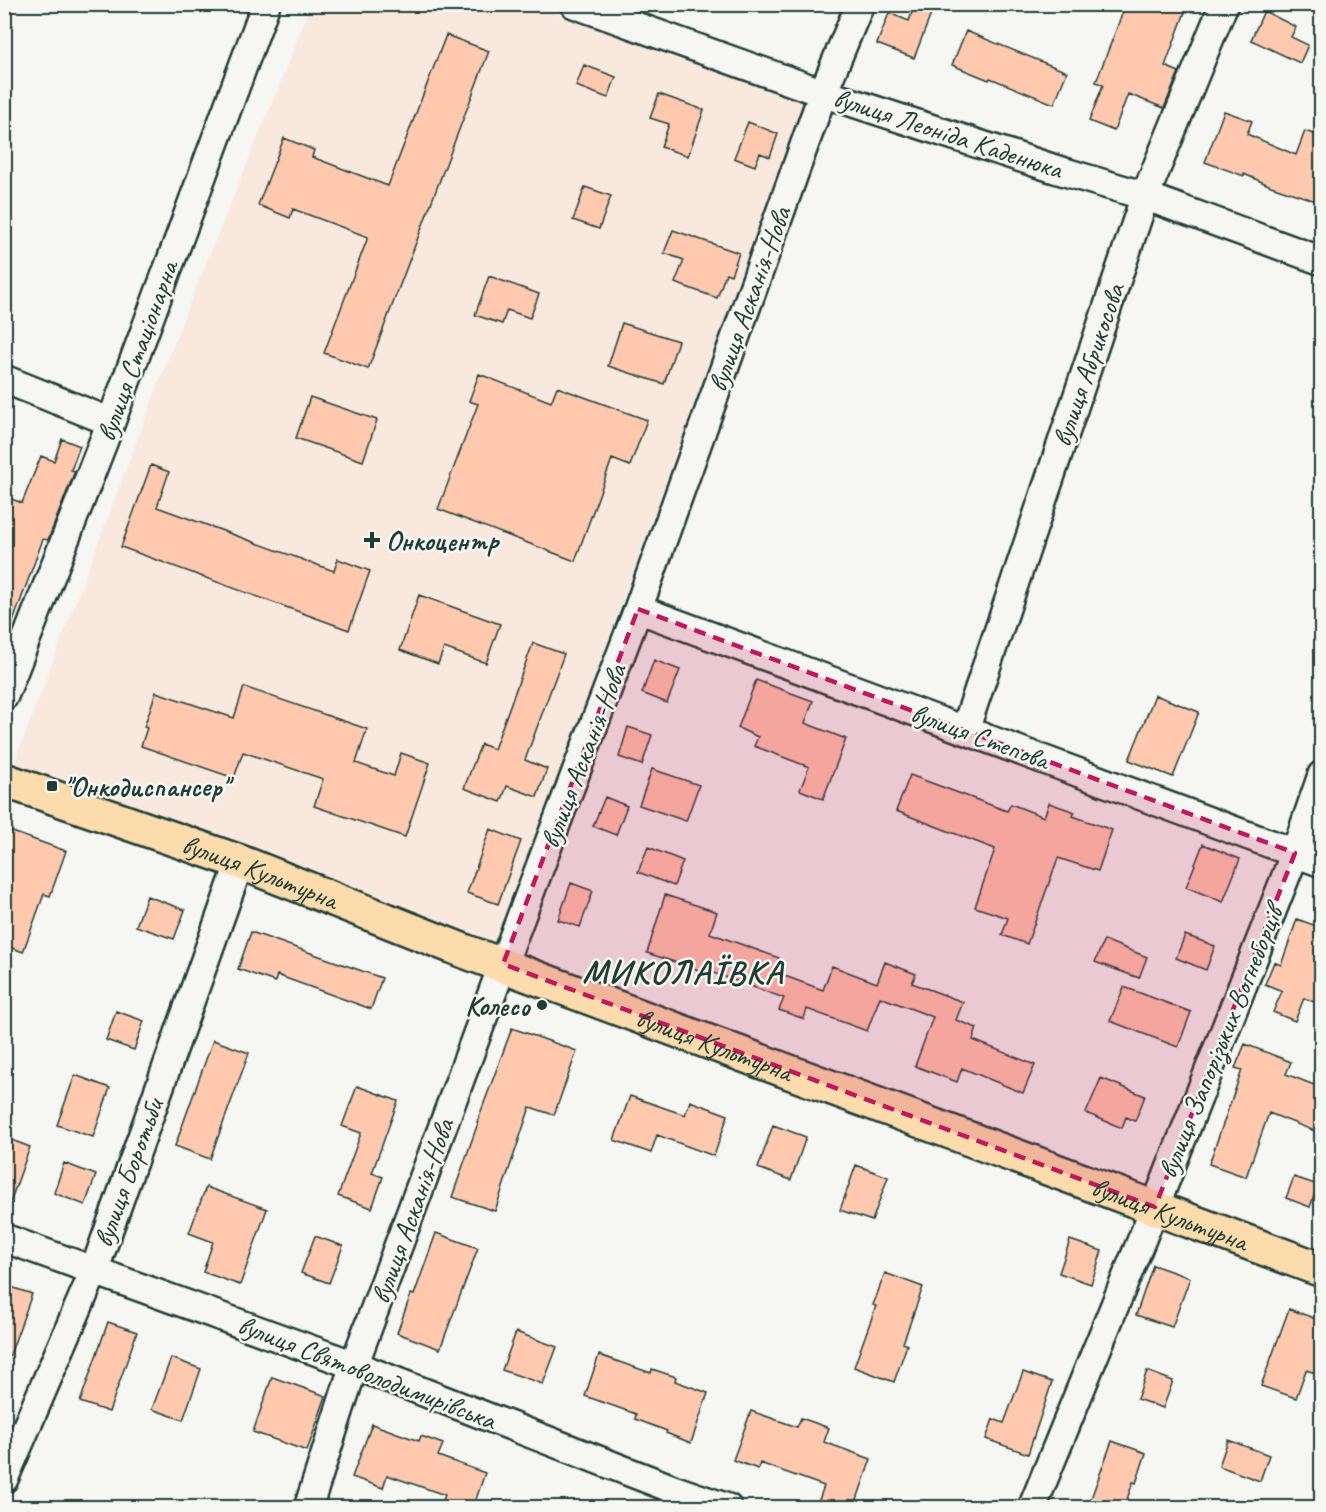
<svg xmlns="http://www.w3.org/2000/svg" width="1326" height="1512" font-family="Caveat,sans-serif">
	<rect width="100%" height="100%" fill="#f6f6f2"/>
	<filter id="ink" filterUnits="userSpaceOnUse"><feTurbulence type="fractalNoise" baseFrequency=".0167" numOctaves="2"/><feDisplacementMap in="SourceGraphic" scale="12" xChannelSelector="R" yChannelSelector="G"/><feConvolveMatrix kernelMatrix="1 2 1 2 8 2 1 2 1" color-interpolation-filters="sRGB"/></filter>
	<g filter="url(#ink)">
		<!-- built -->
		<path fill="#f9e8de" d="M310,5H533L804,103L498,943L14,764L185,315L291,57Z"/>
		<!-- building -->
		<path fill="#ffc9b0" stroke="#1f3d34" stroke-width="1.5" d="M915,4H935L914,58L877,44L889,13L909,21Z
			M1126,4H1188L1165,66L1179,72L1164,108L1128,94L1114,131L1089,121L1103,85L1096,82Z
			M1264,11L1296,27L1291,37L1308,45L1300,63L1251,40Z
			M966,31L1067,72L1054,104L990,78L989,80L952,65Z
			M446,35L489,51L368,369L324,353L368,237L293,209L290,218L258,205L284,138L314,150L312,157L388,186Z
			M584,65L616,77L608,98L576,86Z
			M659,94L704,110L688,156L661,147L669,124L650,118Z
			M1224,111L1252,121L1247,134L1296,155L1305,131L1322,137V203L1271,186L1244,174V176L1205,162Z
			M748,122L778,134L770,157L760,153L755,166L734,158Z
			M585,187L611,196L599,229L573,220Z
			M673,230L739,253L731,275L726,273L717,298L675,283L684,260L664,253Z
			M489,276L539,294L530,318L507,310L502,324L475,315Z
			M622,323L678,341L664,384L608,366Z
			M479,374L551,402L557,387L647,420L630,466L612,459L575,561L438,509L478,404L469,401Z
			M310,397L377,420L363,461L296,438Z
			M62,439L80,446L71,470L75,471L48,540L43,539L7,638L4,637V496L22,503L41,456L54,461Z
			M151,465L169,472L157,507L334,571L338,559L370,571L349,630L121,547Z
			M419,595L500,624L486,663L444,648L438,664L400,650Z
			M533,643L564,654L525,760L547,769L537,797L507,786L501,802L464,788L481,744L494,749Z
			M654,660L680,670L667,703L642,693Z
			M756,680L813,701L805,723L846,739L823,799L800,790L809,767L754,746L758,737L738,728Z
			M244,687L367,729L356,763L394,776L401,753L430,763L405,837L314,806L323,779L243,752L234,778L141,746L147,728L144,727L156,692L234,718Z
			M1155,695L1199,712L1173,777L1129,760Z
			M628,727L652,735L642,765L619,757Z
			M652,769L699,785L686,821L639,805Z
			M910,775L1007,811L1011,804L1044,817L1049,803L1075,812L1073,816L1112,830L1098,871L1058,858L1027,944L1002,935L1008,918L975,907L995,849L896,811Z
			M605,797L627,806L616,835L593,826Z
			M4,829L66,851L50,896L44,894L23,952L4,945Z
			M490,829L521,841L498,904L467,893Z
			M1203,844L1240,859L1223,902L1186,887Z
			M648,847L683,861L674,886L638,872Z
			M571,883L593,891L580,927L558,920Z
			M665,895L717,912L710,933L779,958L774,972L823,990L832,966L877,983L885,962L916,974L912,983L963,1002L956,1020L977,1028L973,1040L1035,1065L1023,1093L962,1068L957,1082L915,1066L933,1017L880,997L867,1031L807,1009L804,1019L779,1010L784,998L708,971V973L647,953Z
			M147,896L185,910L174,939L136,926Z
			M1297,919L1322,928V1005L1304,998L1295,1021L1273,1012L1282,991L1265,984L1274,962L1281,965Z
			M251,932L382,978L371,1009L277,975L275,982L238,969Z
			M1185,935L1215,946L1206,970L1176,958Z
			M1104,940L1147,957L1139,978L1095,962Z
			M1124,987L1191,1012L1178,1047L1110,1021Z
			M116,1011L144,1021L134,1050L106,1040Z
			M512,1028L577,1051L554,1115L530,1107L495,1211L452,1197L478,1123L477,1122Z
			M213,1040L249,1053L210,1159L175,1146Z
			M1245,1044L1291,1062L1286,1074L1322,1088V1134L1269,1113L1246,1177L1209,1164L1242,1070L1235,1068Z
			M75,1075L110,1088L93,1137L57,1125Z
			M1101,1078L1145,1096L1135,1121L1126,1117L1122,1128L1086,1113Z
			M357,1086L398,1101L372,1173L383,1177L372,1208L338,1196L361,1133L342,1126Z
			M630,1096L685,1115L690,1101L728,1115L714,1156L657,1135L651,1153L614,1140Z
			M773,1125L806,1137L791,1180L758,1168Z
			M9,1139L30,1147L7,1211L4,1210V1153Z
			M64,1163L96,1175L85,1205L54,1193Z
			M856,1165L888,1177L872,1221L840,1210Z
			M1294,1177L1318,1185L1310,1207L1286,1198Z
			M206,1187L267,1209L240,1285L203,1272L213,1242L189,1233Z
			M436,1233L478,1248L440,1349L397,1333L411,1294L414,1295Z
			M315,1236L343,1246L329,1283L301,1273Z
			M1070,1240L1102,1251L1091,1284L1059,1273Z
			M1153,1265L1190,1278L1172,1327L1136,1315Z
			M885,1273L923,1287L903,1343L907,1345L894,1382L854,1367L876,1306L873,1305Z
			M11,1287L32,1294L7,1363H4V1304Z
			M1289,1309L1322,1321V1375L1306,1370L1296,1398L1261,1386Z
			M108,1322L137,1332L109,1412L80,1402Z
			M516,1332L557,1347L543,1384L502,1370Z
			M599,1355L651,1373L652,1369L676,1377L675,1381L708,1393L691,1443L666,1433L667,1431L635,1419L636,1414L585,1396Z
			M171,1358L201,1369L183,1420L152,1409Z
			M1147,1371L1173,1381L1163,1408L1137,1399Z
			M1023,1372L1052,1382L1028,1454L986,1439L993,1419L1004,1423Z
			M272,1377L326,1396L307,1451L253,1432Z
			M751,1411L797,1427L801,1418L829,1428L824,1442L871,1459L854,1508H816L824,1486L760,1463L758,1469L733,1460Z
			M372,1424L419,1441L421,1436L443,1444L438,1456L485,1473L473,1508H455L442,1503L445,1495L387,1475L383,1488L352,1477Z
			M1228,1440L1269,1455L1260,1481L1219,1466Z
			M1112,1441L1146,1453L1136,1483L1133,1482L1124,1508H1108L1090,1501Z"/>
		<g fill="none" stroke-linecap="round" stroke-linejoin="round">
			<defs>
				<path id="minor" d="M574,4L823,93L1055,169L1145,196L1322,261
					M4,379L111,422
					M638,609L1322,863
					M4,696L111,422L266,4
					M965,730L1145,196L1224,4
					M4,1238L354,1365L673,1489L728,1508
					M4,1479L94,1271L240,862
					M308,1508L354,1365L503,964L638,609L823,93L860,4
					M1032,1508L1155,1207L1295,853L1322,775"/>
				<g id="primary">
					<path id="s1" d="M4,780L240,862L464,951L1322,1270"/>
				</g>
			</defs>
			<!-- minor casing -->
			<use href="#minor" stroke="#1f3d34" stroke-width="32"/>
			<!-- primary casing -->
			<use href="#primary" stroke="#1f3d34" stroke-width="38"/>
			<!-- minor -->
			<use href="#minor" stroke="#f6f6f2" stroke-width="27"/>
			<!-- primary -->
			<use href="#primary" stroke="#fcdcac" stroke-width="33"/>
		</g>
	</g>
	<!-- marked area -->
	<path fill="#c2185b" fill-opacity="0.2" stroke="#c2185b" stroke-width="4.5" stroke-dasharray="12 8" stroke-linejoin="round" d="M638,609L1295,853L1155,1207L503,964Z"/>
	<!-- markers -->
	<g fill="#1f3d34" stroke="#f6f6f2" stroke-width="2">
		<path d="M369 531h6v6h6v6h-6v6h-6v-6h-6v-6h6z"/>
		<rect x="46" y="780" width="12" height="12" rx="3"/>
		<circle cx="542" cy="1005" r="6"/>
	</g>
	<g text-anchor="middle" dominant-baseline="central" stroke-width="5" stroke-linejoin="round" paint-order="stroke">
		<!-- street labels -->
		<g font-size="28" fill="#1f3d34" stroke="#f6f6f2">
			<text transform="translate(948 133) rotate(18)">вулиця Леоніда Каденюка</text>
			<text transform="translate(749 299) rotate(-70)">вулиця Асканія-Нова</text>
			<text transform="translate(137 351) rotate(-70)">вулиця Стаціонарна</text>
			<text transform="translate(1088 365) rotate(-71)">вулиця Абрикосова</text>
			<text transform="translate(980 736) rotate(20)">вулиця Степова</text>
			<text transform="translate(583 756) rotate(-69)">вулиця Асканія-Нова</text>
			<text stroke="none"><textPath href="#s1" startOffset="272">вулиця Культурна</textPath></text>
			<text transform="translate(1220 1042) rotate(-68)">вулиця Запорізьких Вогнеборців</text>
			<text stroke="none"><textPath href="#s1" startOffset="758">вулиця Культурна</textPath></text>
			<text transform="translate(128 1173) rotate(-70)">вулиця Боротьби</text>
			<text transform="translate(412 1211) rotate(-70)">вулиця Асканія-Нова</text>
			<text stroke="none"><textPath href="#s1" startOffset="1244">вулиця Культурна</textPath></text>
			<text transform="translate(367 1372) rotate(21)">вулиця Святоволодимирівська</text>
		</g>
		<!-- poi labels -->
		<g font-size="28" font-weight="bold" fill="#1f3d34" stroke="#f6f6f2" text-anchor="start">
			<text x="386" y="540">Онкоцентр</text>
			<text x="64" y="786">"Онкодиспансер"</text>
			<text x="530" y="1005" text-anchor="end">Колесо</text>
		</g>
		<!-- district labels -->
		<g font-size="34" font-weight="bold" letter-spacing="1.5" fill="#1f3d34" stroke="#f6f6f2">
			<text x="683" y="971">МИКОЛАЇВКА</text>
		</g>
	</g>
	<!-- margin -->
	<rect width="1326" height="1512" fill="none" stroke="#f6f6f2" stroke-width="24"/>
	<rect x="12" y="12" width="1302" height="1488" fill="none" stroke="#1f3d34" stroke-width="2" filter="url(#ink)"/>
</svg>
